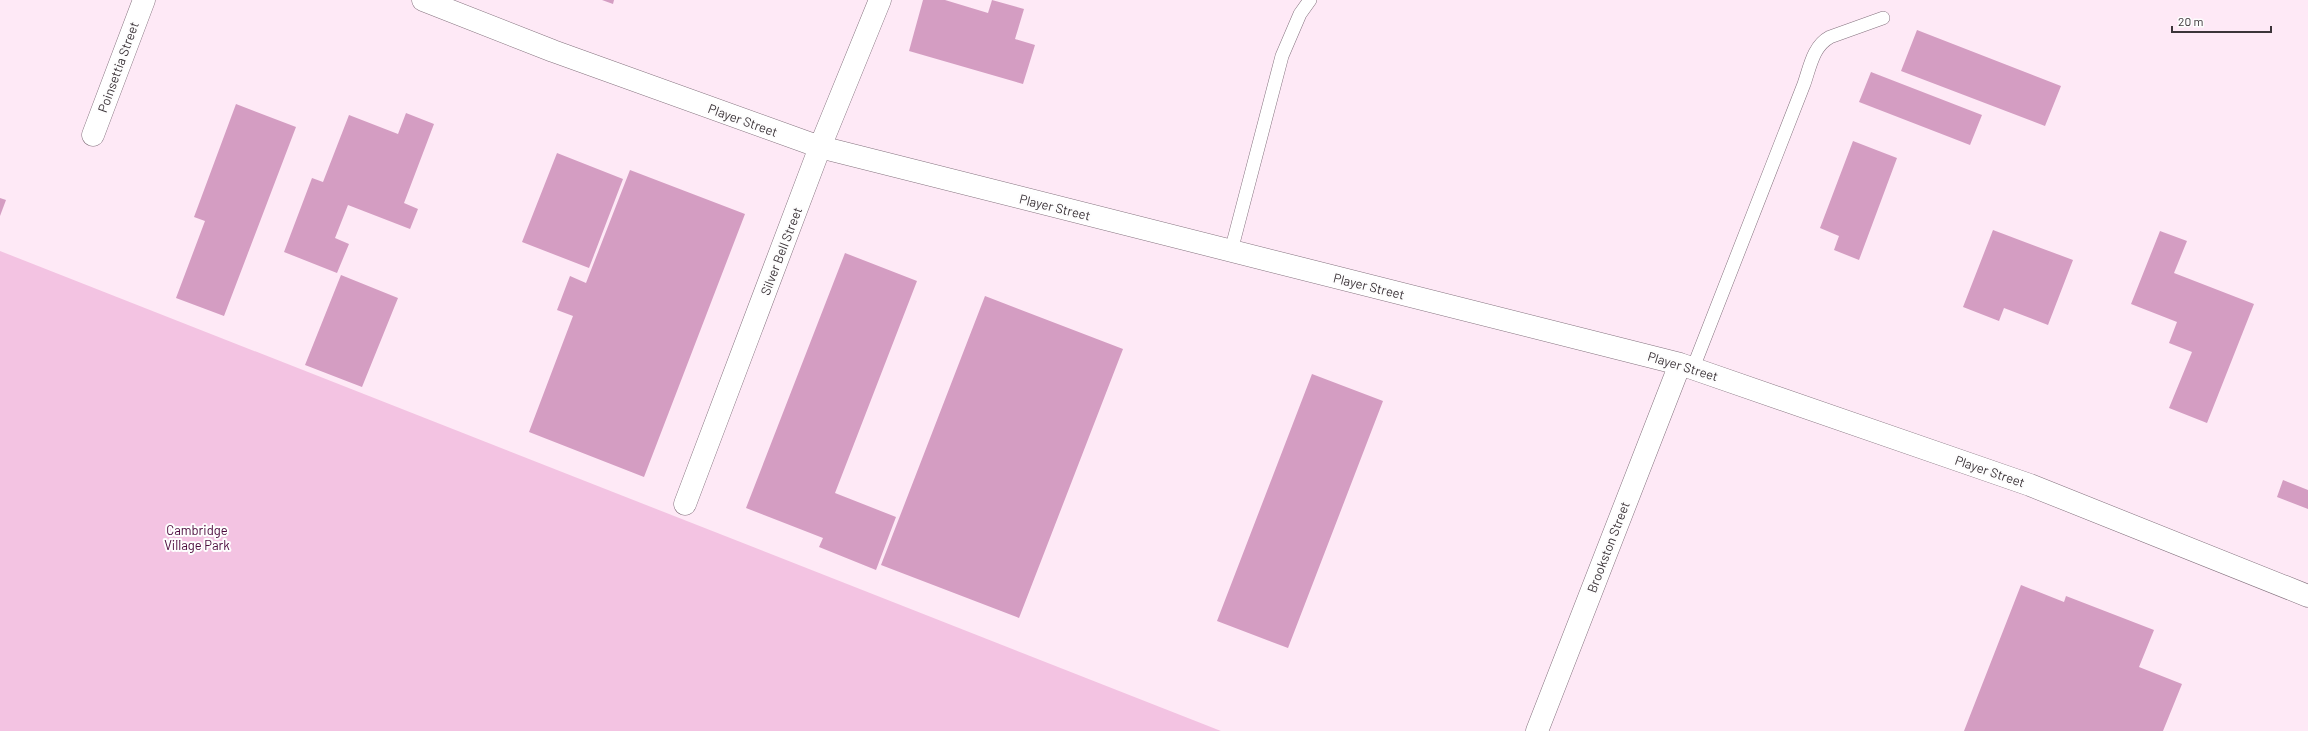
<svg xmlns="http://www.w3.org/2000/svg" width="2308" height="731" font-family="Barlow,sans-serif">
	<rect width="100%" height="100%" fill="#fee9f6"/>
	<!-- green -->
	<path fill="#f3c3e2" d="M0,251L1221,731H0Z"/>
	<!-- building -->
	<path fill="#d49dc2" d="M602,0H614L613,4Z
		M923,0H945L988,13L992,0L1024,9L1015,39L1035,45L1023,84L909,51Z
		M1917,30L2061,86L2045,126L1901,71Z
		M1871,72L1982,115L1970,145L1859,102Z
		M236,104L296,127L224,316L176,298L205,221L194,217Z
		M406,113L434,124L404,203L418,209L410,229L348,205L335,238L349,244L337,273L284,252L312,178L323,182L349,115L398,134Z
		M1853,141L1897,158L1859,260L1834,250L1839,236L1820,228Z
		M557,153L623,179L589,268L522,242Z
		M630,170L745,214L644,477L529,432L573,316L557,310L570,276L586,283Z
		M0,198L6,200L0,216Z
		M1993,230L2073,260L2048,325L2004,308L1999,321L1963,307Z
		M2160,231L2187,241L2174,273L2254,304L2207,423L2169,408L2192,352L2169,343L2177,322L2131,304Z
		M845,253L917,281L835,493L896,517L876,570L819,547L823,538L746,508Z
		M341,275L398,298L362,387L305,365Z
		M985,296L1123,349L1019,618L881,565Z
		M1312,374L1383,401L1288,648L1217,621Z
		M2283,480L2308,490V509L2277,497Z
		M2021,585L2064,602L2066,596L2154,630L2139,667L2182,684L2163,731H1964Z"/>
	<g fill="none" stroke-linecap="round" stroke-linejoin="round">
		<defs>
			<path id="service" d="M1231,251L1282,56L1300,14L1310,0
				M1693,368L1804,84C1810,67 1813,46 1830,37L1883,18"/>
			<path id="minor" d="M423,0L553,51L820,147L1680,364L2030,485L2308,596
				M93,135L144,0
				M685,504L820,147L880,0
				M1537,731L1680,364"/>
		</defs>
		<!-- service casing -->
		<use href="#service" stroke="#84727e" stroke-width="14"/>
		<!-- minor casing -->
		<use href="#minor" stroke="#84727e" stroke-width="23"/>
		<!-- service -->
		<use href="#service" stroke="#fff" stroke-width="13"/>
		<!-- minor -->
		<use href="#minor" stroke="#fff" stroke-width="22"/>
	</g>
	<g text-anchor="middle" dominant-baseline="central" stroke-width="4" stroke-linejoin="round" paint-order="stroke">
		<!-- street labels -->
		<g font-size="13" fill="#3c3439" stroke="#fdfdfd">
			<text transform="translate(118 67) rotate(-70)">Poinsettia Street</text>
			<text transform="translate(743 120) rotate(20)">Player Street</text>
			<text transform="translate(1055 207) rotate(14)">Player Street</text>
			<text transform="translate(781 251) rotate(-69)">Silver Bell Street</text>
			<text transform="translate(1369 286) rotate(14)">Player Street</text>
			<text transform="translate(1683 366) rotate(17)">Player Street</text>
			<text transform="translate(1990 471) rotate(19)">Player Street</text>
			<text transform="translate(1608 547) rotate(-69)">Brookston Street</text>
		</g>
		<!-- park labels -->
		<g font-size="13" fill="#4b0a3c" stroke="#fdfdfd">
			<text x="197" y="530">Cambridge<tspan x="197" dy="15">Village Park</tspan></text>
		</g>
	</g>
	<!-- scale -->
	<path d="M2172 26v6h99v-6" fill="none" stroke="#3c3439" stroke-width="2"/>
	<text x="2178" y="26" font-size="12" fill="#3c3439" stroke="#fdfdfd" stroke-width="3" paint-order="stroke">20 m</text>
</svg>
